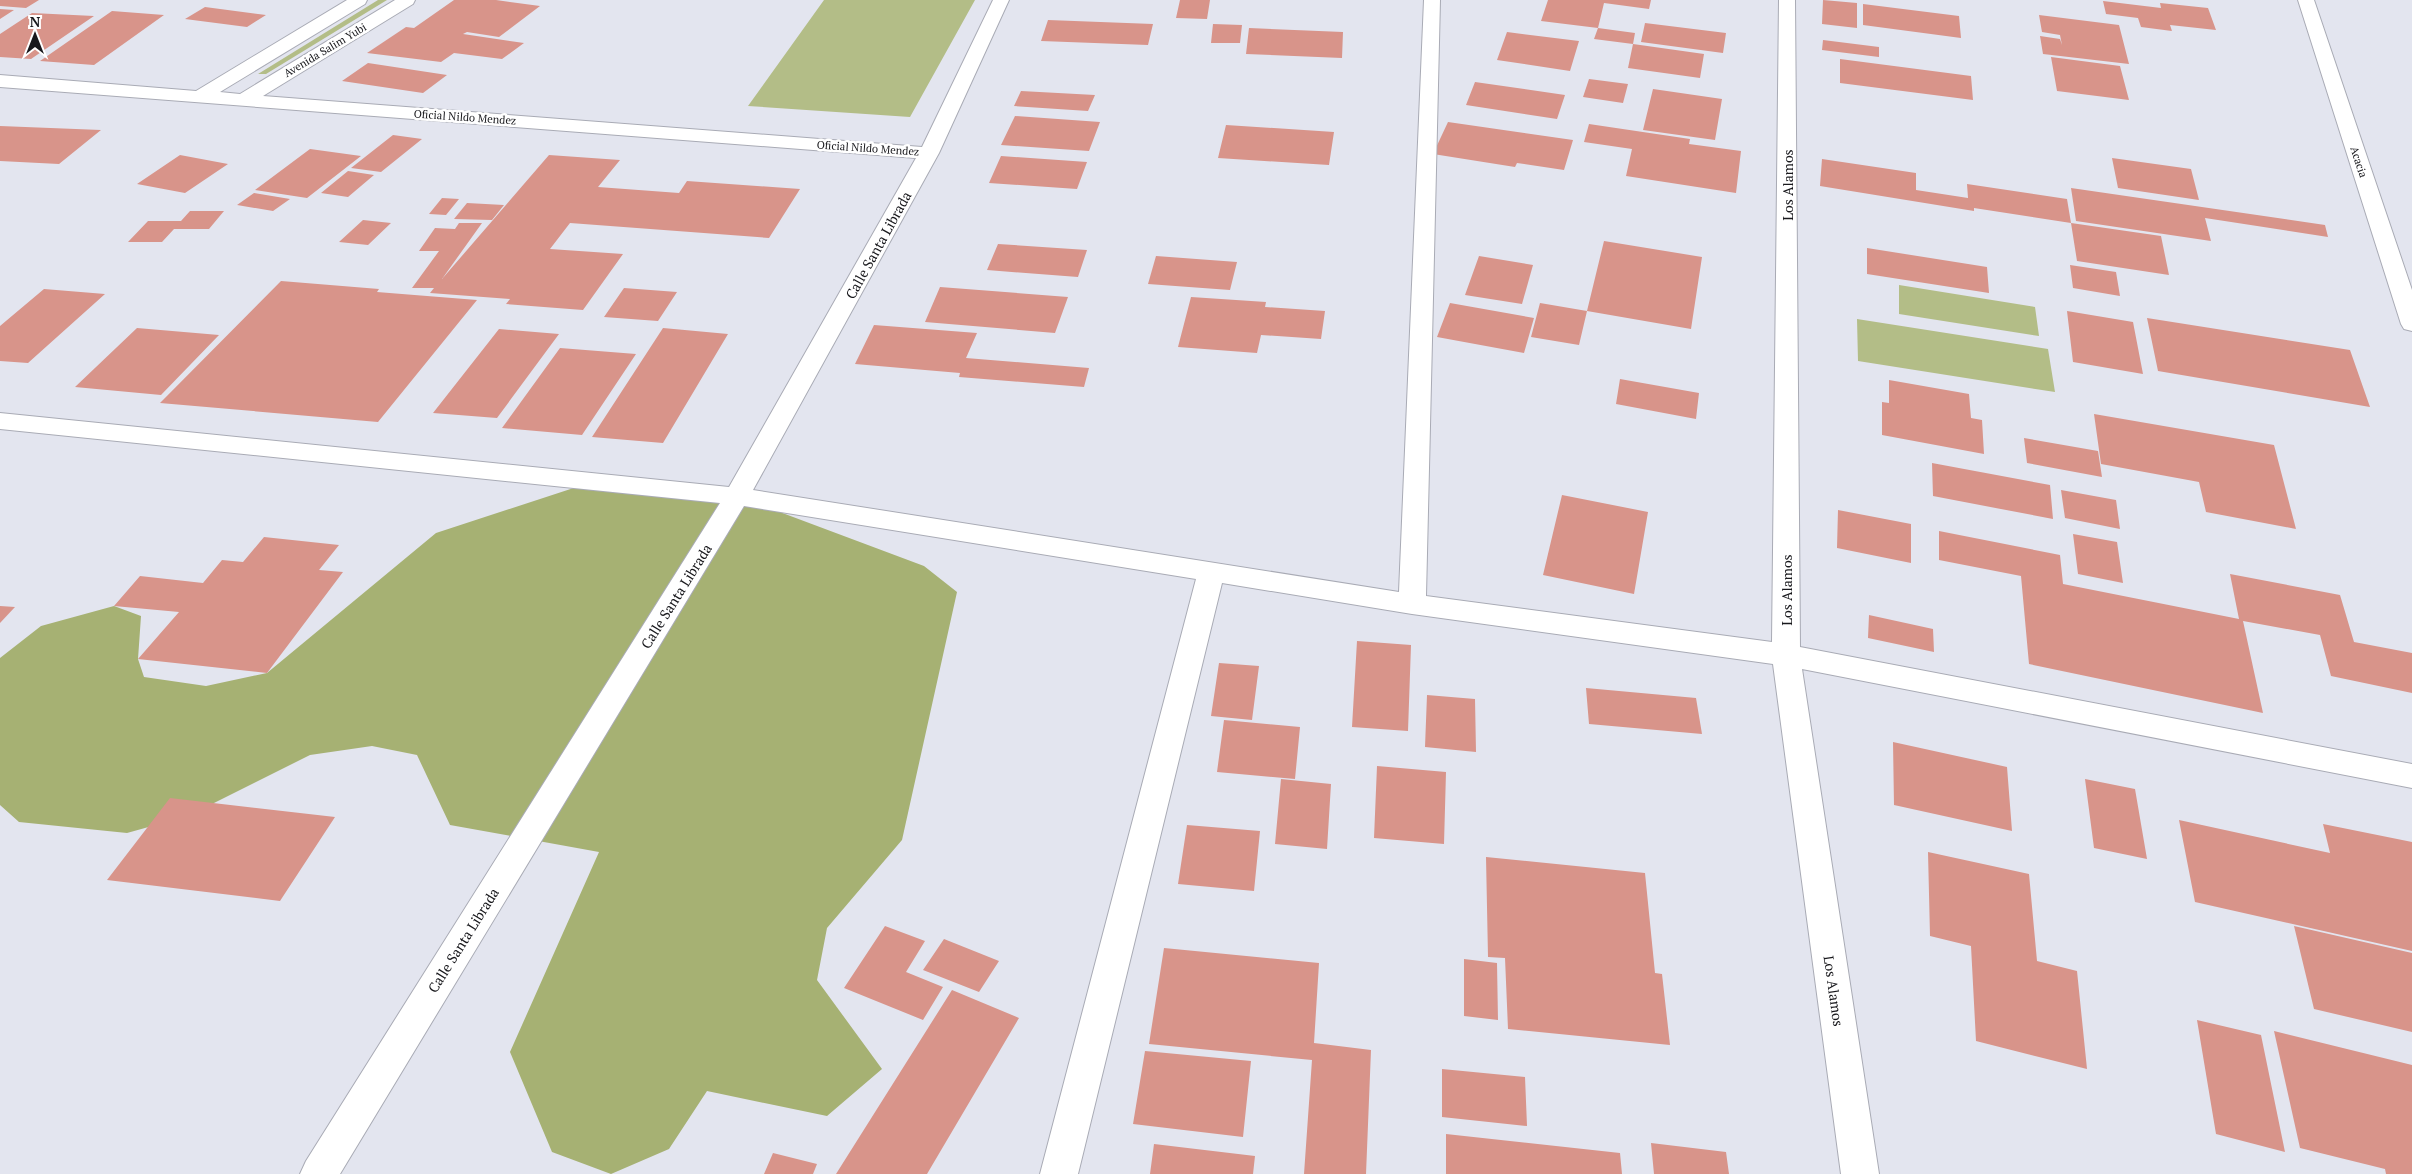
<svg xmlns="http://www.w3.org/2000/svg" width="2412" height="1174" font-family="'PT Serif',serif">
	<rect width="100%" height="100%" fill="#e3e5ef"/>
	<!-- green -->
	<path fill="#b3bd87" d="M378,0H387L266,74H258Z
		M824,0H975L910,117L748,106Z
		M1899,285L2035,307L2039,336L1899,314Z
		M1857,319L2048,349L2055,392L1858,361Z"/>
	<!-- forest -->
	<path fill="#a6b173" d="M595,481L737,496L924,566L957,592L902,840L827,928L817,980L882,1069L827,1116L707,1091L669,1149L611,1174L552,1152L510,1052L599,852L450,825L417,755L372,746L310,755L188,816L127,833L19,822L0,805V658L41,626L114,606L141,616L138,659L144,677L206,686L267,673L436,533Z"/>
	<!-- building -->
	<path fill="#d8948a" d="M0,0H39L26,8L0,6Z
		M454,0H496L540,6L499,37L467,32L463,34L524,43L502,59L454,53L441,62L367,53L406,27L414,28Z
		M1180,0H1210L1207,19L1176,18Z
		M1548,0H1651L1649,9L1604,3L1598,28L1541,21Z
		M1823,0L1857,3V28L1822,24Z
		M2103,1L2161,8L2160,3L2208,8L2216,30L2170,25L2172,31L2141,27L2138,18L2106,14Z
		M1863,4L1959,16L1961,38L1863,25Z
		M205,7L266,15L247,27L185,19Z
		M0,9L14,10L0,19Z
		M112,11L164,15L94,65L40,61Z
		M32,13L94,16L31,59L0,57V34Z
		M2039,15L2119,25L2129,64L2043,54L2040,36L2060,39L2062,45L2060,35L2042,32Z
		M1048,20L1153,24L1148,45L1041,41Z
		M1645,23L1726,33L1723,53L1641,42Z
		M1213,24L1242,25L1240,43H1211Z
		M1249,28L1343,32L1342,58L1246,54Z
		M1598,28L1635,33L1633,44L1594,39Z
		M1507,32L1579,41L1570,71L1497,60Z
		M1823,40L1879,47V57L1822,50Z
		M1633,44L1704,54L1700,78L1628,68Z
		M2051,57L2120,66L2129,100L2057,91Z
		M1840,59L1971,76L1973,100L1840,83Z
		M368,63L447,75L423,93L342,81Z
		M1589,79L1628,84L1623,103L1583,97Z
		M1475,82L1565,95L1557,119L1466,105Z
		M1653,89L1722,99L1715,140L1643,130Z
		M1021,91L1095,95L1088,111L1014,106Z
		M1015,116L1100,122L1089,151L1001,145Z
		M1448,122L1573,140L1564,170L1517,163L1515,167L1433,154Z
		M1589,124L1690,139L1689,144L1741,151L1736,193L1626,176L1632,149L1584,142Z
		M1226,125L1334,132L1329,165L1218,158Z
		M0,126L101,130L59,164L0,161Z
		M393,135L422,139L381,172L351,168Z
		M310,149L361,156L307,198L255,190Z
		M180,155L228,164L185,193L137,184Z
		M549,155L620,160L598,187L679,193L687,181L800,189L769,238L570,223L550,249L623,254L583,310L506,304L510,299L430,293L434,288H412L439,251H419L435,228L455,229L459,223H482L442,279Z
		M1001,156L1087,162L1077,189L989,183Z
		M2112,158L2191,169L2199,200L2118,188Z
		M1822,159L1916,173V190L1968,198L1967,184L2067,199L2071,223L1974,208V211L1820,186Z
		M348,171L374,175L348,197L321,193Z
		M2071,188L2325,225L2328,237L2205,218L2211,241L2076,221Z
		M254,193L290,199L273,211L237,205Z
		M442,198L459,199L446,215L429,214Z
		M467,203L504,205L492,220L454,219Z
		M190,211H224L209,229H174L162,242H128L148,221H181Z
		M363,220L391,223L368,245L339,242Z
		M2071,223L2161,236L2169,275L2077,261Z
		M1604,241L1702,257L1691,329L1587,311L1579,345L1531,337L1540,303L1587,311Z
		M998,244L1087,250L1078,277L987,270Z
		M1867,248L1987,267L1989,293L1867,274Z
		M1156,256L1237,262L1230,290L1148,284Z
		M1479,256L1533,265L1522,304L1465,295Z
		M2070,265L2116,272L2120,296L2073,288Z
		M281,281L379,289L377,292L477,300L378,422L160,403Z
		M940,287L1068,297L1055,333L925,322Z
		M624,288L677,292L658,321L604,317Z
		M44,289L105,294L28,363L0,361V326Z
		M1191,297L1266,302L1265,307L1325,311L1321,339L1261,335L1257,353L1178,347Z
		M1450,303L1534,318L1524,353L1437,337Z
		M2067,311L2133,322L2143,374L2073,362Z
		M2147,318L2350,350L2370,407L2158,371Z
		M874,325L977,333L966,358L1089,368L1084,387L959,377L960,373L855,364Z
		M137,328L219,335L161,395L75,387Z
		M663,328L728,334L663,443L592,437Z
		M499,329L559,334L497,418L433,413Z
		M560,348L636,354L582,435L502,428Z
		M1620,379L1699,393L1696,419L1616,404Z
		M1889,380L1969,394L1971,418L1982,420L1984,454L1882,435V402L1889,403Z
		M2094,414L2274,445L2296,529L2206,512L2199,482L2101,464Z
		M2024,438L2098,451L2102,477L2027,463Z
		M1932,463L2050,485L2053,519L1933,496Z
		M2061,490L2116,500L2120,529L2065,518Z
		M1562,495L1648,512L1634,594L1543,575Z
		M1838,510L1911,524V563L1837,548Z
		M1939,531L2060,555L2063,584L2239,619L2230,574L2340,595L2354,642L2412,653V693L2331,676L2320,635L2243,621L2263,713L2029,664L2021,576L1939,560Z
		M2073,534L2117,542L2123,583L2078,574Z
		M264,537L339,545L319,570L343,572L267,673L138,659L179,612L114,606L140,576L203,583L222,560L243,562Z
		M0,606L15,607L0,623Z
		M1869,615L1933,629L1934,652L1868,638Z
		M1357,641L1411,645L1408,731L1352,727Z
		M1219,663L1259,666L1252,720L1211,716Z
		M1586,688L1696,698L1702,734L1589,724Z
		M1427,695L1475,699L1476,752L1425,747Z
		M1224,720L1300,727L1295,779L1217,772Z
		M1893,742L2007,767L2012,831L1894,805Z
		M1377,766L1446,772L1444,844L1374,838Z
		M1281,779L1331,784L1327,849L1275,844Z
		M2085,779L2135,789L2147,859L2094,848Z
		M170,798L335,817L280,901L107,880Z
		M2179,820L2330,853L2323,824L2412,842V951L2195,902Z
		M1187,825L1260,831L1254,891L1178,884Z
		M1928,852L2029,874L2037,961L2077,971L2087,1069L1976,1041L1971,946L1930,936Z
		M1486,857L1645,873L1655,973L1662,974L1670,1045L1508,1029L1505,958L1488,957Z
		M885,926L925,941L906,972L943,987L923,1020L844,988Z
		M2294,926L2412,953V1032L2314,1009Z
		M944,939L999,961L979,992L923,970Z
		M1164,948L1319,963L1314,1043L1371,1050L1366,1174H1304L1312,1060L1149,1044Z
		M1464,959L1497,963L1498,1020L1464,1016Z
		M952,990L1019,1018L927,1174H836Z
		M2197,1020L2261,1035L2285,1152L2216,1134Z
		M2274,1031L2412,1065V1174H2386L2385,1169L2300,1148Z
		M1145,1051L1251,1061L1243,1137L1133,1124Z
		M1442,1069L1525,1077L1527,1126L1442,1117Z
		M1446,1134L1620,1153L1622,1174H1446Z
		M1651,1143L1726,1152L1729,1174H1654Z
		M1154,1144L1255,1156L1253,1174H1150Z
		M773,1153L817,1164L813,1174H764Z"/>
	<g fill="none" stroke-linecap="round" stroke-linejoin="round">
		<defs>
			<path id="minor" d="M347,0H367L365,4L220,92L240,94L395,0H415L413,4L263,96L922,147L993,0H1009L939,153L753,490L1399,592L1424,0H1440L1426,596L1772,642L1779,0H1795L1800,647L2412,764V788L1802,669L1879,1174H1841L1773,664L1412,614L1222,583L1078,1174H1040L1196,579L744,506L340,1174H300L306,1161L720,503L0,429V413L729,487L916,158L0,87V75L196,91Z
				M2298,0H2314L2412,290V331L2404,329L2401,324Z"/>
		</defs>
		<!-- minor casing -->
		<use href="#minor" stroke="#a9abb5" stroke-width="2"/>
		<!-- minor -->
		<use href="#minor" fill="#fff" fill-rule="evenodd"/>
	</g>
	<g text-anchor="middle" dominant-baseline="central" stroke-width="5" stroke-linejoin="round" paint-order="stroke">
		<!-- far-street labels -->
		<g font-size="11" fill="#18181c" stroke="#fff">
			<text transform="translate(325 50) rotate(-31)">Avenida Salim Yubi</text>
			<text transform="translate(465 117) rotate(4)">Oficial Nildo Mendez</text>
			<text transform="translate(868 148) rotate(4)">Oficial Nildo Mendez</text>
			<text transform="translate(2359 162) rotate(72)">Acacia</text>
		</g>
		<!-- street labels -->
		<g font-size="14" fill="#18181c" stroke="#fff">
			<text transform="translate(1787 185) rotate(-90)">Los Alamos</text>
			<text transform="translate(878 245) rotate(-61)">Calle Santa Librada</text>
			<text transform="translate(1786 590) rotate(-90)">Los Alamos</text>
			<text transform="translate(676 596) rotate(-58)">Calle Santa Librada</text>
			<text transform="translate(463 940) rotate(-58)">Calle Santa Librada</text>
			<text transform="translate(1834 991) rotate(82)">Los Alamos</text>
		</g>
	</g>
	<!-- north arrow -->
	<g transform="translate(35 35)" stroke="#ffffff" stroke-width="4" paint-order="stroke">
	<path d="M0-4L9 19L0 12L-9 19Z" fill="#18181c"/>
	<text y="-8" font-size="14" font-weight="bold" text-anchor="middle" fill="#18181c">N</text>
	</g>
</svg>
